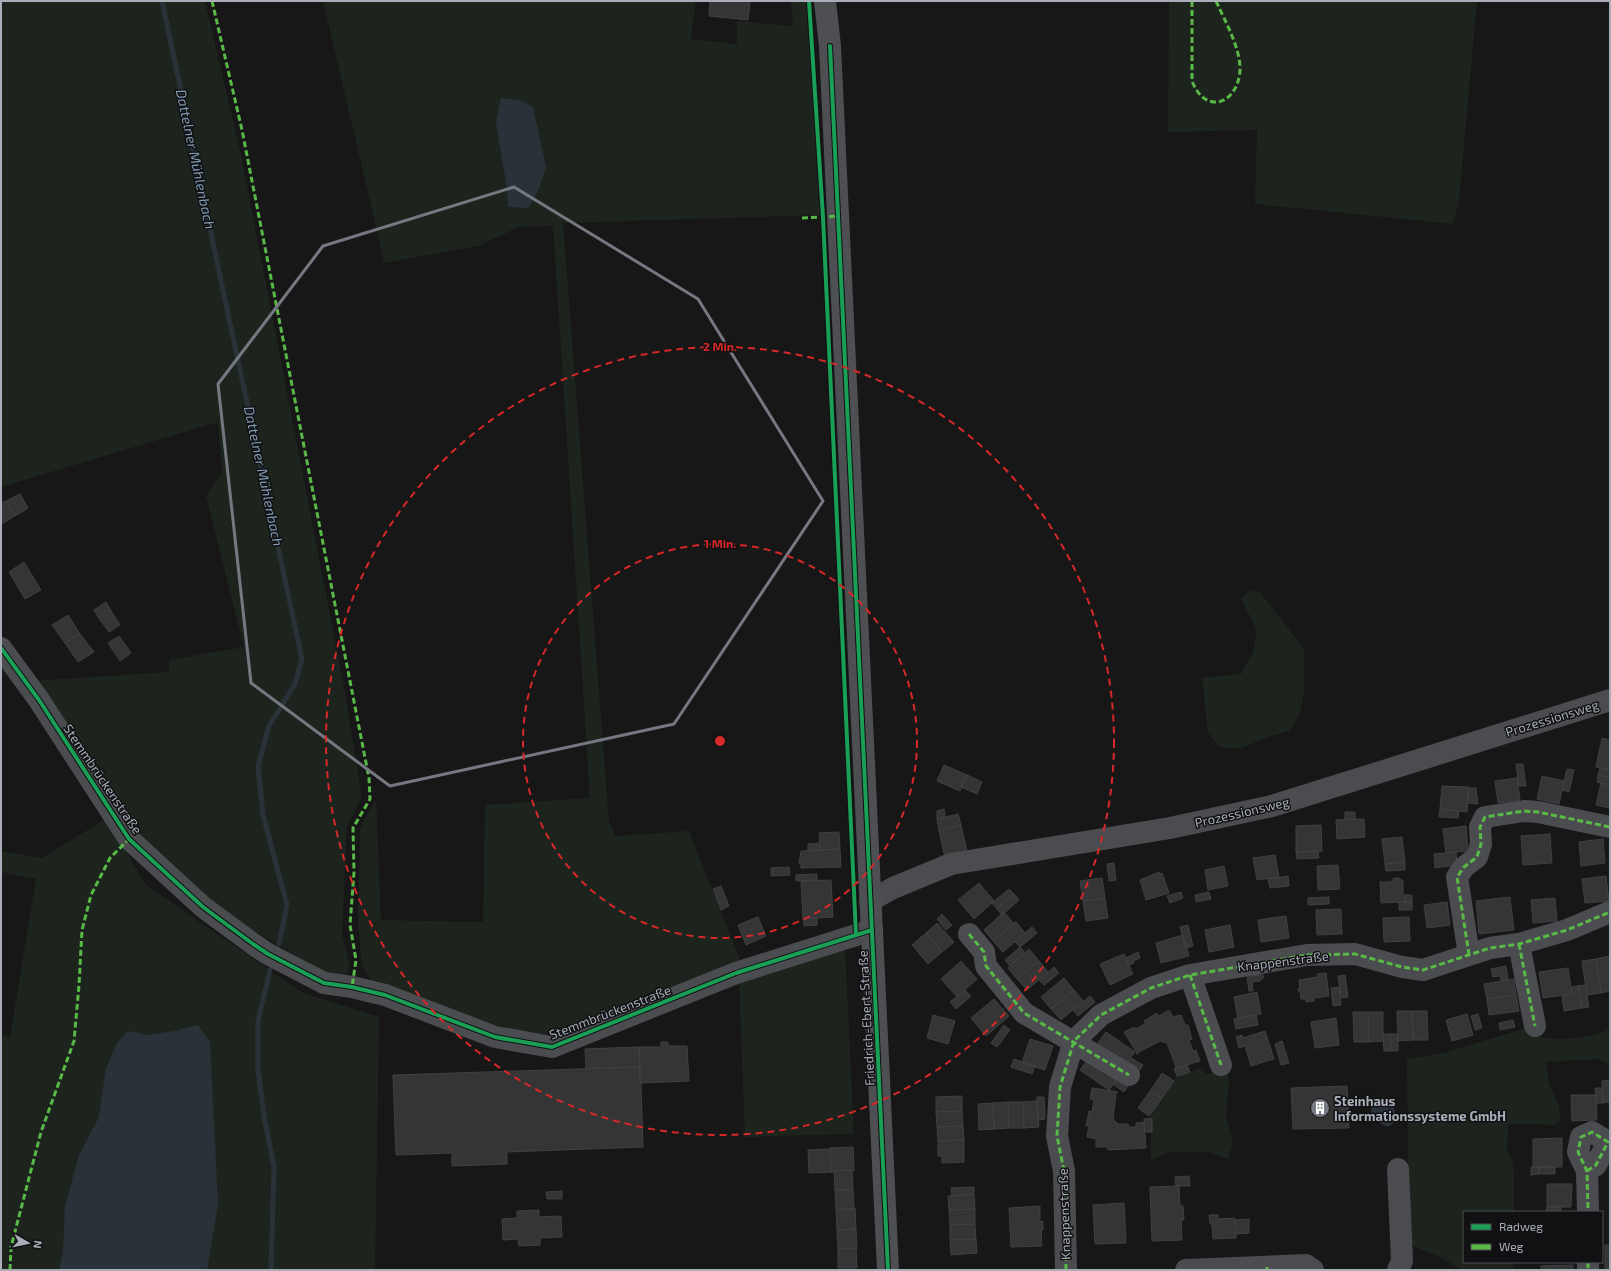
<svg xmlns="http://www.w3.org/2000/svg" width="1611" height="1271" font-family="'Exo 2',sans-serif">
	<rect width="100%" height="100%" fill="#171717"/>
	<!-- green -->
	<path fill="#1d241e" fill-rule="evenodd" d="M1,1H205L241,155L345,692L362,797L347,827L342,936L350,965L347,976L325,974L286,949L229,917L155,855L114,804L32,681L169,672V660L244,647L206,496L222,472L218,422L1,487Z
		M323,1H696L691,39L737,44V21L793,26L791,1H807L822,215L563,223L609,822L615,836L689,831L741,962L545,1034L508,1029L374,984L362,966L358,923L360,828L376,799L381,920L483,922L485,805L590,798L553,226L519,227L478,246L384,263L374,218ZM501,99L519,100L508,207Z
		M1169,1H1477L1459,201L1453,224L1255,204L1257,130L1168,132Z
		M1249,591L1260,592L1304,649V693L1300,713L1290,731L1267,737L1240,749L1220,747L1208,733L1202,678L1241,674L1253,653L1257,630L1241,599Z
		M107,818L146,885L303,993L379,1017L375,1270H1V1036L10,1037L36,879L1,872V851L42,858Z
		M845,947L854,1134L745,1137L739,981Z
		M1526,1028L1527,1034L1534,1033V1037C1560,1039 1586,1041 1610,1029V1065L1600,1059L1546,1062L1549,1084L1559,1106L1560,1120L1555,1125L1508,1124L1507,1151L1512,1160L1514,1174V1212H1464V1262H1513V1270H1460L1459,1268L1440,1257L1409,1244L1407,1059L1444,1053Z
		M1203,1068L1205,1075L1225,1068L1229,1080L1226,1116L1233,1141L1228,1159L1208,1152H1170L1151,1160V1113L1177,1076Z"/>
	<!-- water -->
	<path fill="#2a3239" d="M501,98L519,100L533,107L546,167L538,191L528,208L508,207L506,182L496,123Z
		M198,1025L210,1042L218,1205L207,1270H59L63,1253L65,1206L79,1155L99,1117L106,1068L117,1043L128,1031L148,1035L174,1031Z
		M1383,1097L1390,1101C1396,1110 1400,1123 1387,1127L1376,1121L1371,1111L1373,1102Z"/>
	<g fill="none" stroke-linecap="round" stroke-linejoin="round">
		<!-- stream -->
		<path stroke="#2a3239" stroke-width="5" d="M162,1L224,295L302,659L295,684L269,726L258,766L263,815L287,905L279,944
			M270,970L258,1021V1070L264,1116L274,1167L271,1270"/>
	</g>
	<!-- building -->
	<path fill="#353536" stroke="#3f4043" d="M710,1H750L748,20L709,16Z
		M20,494L28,508L15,516L6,501Z
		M6,501L15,516L1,524V503Z
		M24,562L41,590L25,599L9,572Z
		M106,602L110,609L98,617L94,610Z
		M110,609L120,625L109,632L98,617Z
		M68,615L80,634L65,643L52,625Z
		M80,634L94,652L78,662L65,643Z
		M119,636L131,653L120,661L108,643Z
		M1602,738L1610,740V770L1596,767Z
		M1516,764H1523L1526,786H1519Z
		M944,765L967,775L960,791L937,781Z
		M1600,768L1610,770V777L1598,775Z
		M1567,769L1574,770L1569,792L1562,790Z
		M967,775L982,782L977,794L961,787Z
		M1598,775L1610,777V785L1597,782Z
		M1542,776L1564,781L1559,804L1537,799Z
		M1517,778L1520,800L1498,803L1495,781Z
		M1601,783L1610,785V808L1596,805Z
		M1442,786L1469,787L1467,812L1440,809Z
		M1469,788H1476L1478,804L1467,803Z
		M944,809L945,817L937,819V811Z
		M1440,809L1459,811L1458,818L1439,817Z
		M1345,812H1355V819H1345Z
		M958,814L961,825L939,831L937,819Z
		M1364,819L1365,837L1337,839L1336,820Z
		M961,825L967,851L945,857L939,831Z
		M1321,825L1322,851L1296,852V826Z
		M1466,826L1468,851L1446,853L1443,829Z
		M839,832L840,849L820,850L819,833Z
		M1550,834L1552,863L1523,865L1521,836Z
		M1402,837L1405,862L1385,864L1382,839Z
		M1603,839L1605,863L1581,866L1579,842Z
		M819,843L820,850L808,851V844Z
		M840,849L841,867L801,868V864L799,863L801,851Z
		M1318,851L1319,858L1297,859L1296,852Z
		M1456,852L1457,865L1435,868L1434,854Z
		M1275,855L1279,877L1257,880L1253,858Z
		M1405,862V870L1386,871L1385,864Z
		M1114,863L1116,880L1109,881L1107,864Z
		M1338,865L1340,889L1318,890L1317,866Z
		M1224,866L1228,886L1208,890L1205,870Z
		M789,867L790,875L771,876V868Z
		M1159,872L1160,874L1162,873L1169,893L1146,900L1140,880Z
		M817,874V880L796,881V875Z
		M1288,876L1289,886L1270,888L1268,879Z
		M1606,876L1609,901L1585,903L1582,879Z
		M1102,878L1105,898L1083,901L1080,881Z
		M1394,878H1399L1403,881V895H1405V902L1381,903L1380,882H1391Z
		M831,880L833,917L803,919L801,881Z
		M979,883L994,901L974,919L958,900Z
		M721,886L729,906L721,910L713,889Z
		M1009,889L1014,894L997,909L992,903Z
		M1181,892L1183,898L1170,903L1167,896Z
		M1209,892L1211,899L1196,902L1195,895Z
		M1014,894L1019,900L1002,915L997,909Z
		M1405,895H1412V902H1406Z
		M1329,897V904L1308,905V898Z
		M1510,897L1514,930L1479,934L1476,901Z
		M1105,898L1108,918L1086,921L1083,901Z
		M1555,898L1557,921L1533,923L1531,900Z
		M1405,902H1412V910H1399V903Z
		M1447,902L1450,925L1427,928L1424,905Z
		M1341,909L1342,934L1317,935L1316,910Z
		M1004,912L1013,923L1016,922L993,941L984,930Z
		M942,914L952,925L946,930L937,919Z
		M1286,916L1289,938L1261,942L1258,920Z
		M758,917L766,936L746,945L738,925Z
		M1409,917L1410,941L1384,942L1383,918Z
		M817,918V925L804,926L803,919Z
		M1016,922L1025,933L1003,952L993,941Z
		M937,923L954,942L942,952L926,933Z
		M1188,925L1193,946L1186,948L1180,927Z
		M1230,925L1234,947L1209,952L1205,930Z
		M1032,927L1037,933L1020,947L1015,942Z
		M926,933L942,952L928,964L912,945Z
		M1183,935L1189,956L1161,963L1156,943Z
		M1020,947L1025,953L1010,966L1005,960Z
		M1029,949L1039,961L1017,979L1008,968Z
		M1138,952L1140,958L1133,961L1134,963L1129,965L1126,958Z
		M1124,954L1133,974L1110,985L1100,964Z
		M1610,956V991L1601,993L1596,959Z
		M1596,959L1601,993L1587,995L1582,961Z
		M961,961L977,979L957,997L941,979Z
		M1039,961L1048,972L1027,990L1017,979Z
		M1506,966L1508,980L1501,981L1500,976L1493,977L1491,969Z
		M1054,967L1059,973L1044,985L1039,980Z
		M1568,968L1572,994L1543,998L1539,972Z
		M1326,973L1329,996L1314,998V1001L1306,1002V999H1301L1300,991H1298V989L1300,988L1299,980L1318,977L1317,974Z
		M1262,974L1264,977L1260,981L1252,982L1253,991H1249L1247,977Z
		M1345,975L1348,997L1341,998L1338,976Z
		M1064,978L1074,990L1051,1009L1041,997Z
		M1514,979L1516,995L1487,999L1484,984Z
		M1585,985L1589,1007L1582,1008L1578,986Z
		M1578,986L1582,1008L1564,1011L1562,995L1572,994L1571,987Z
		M1339,987L1341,1005L1333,1006L1331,988Z
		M965,990L971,996L956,1009L950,1002Z
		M1074,990L1083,1001L1061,1020L1051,1009Z
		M1257,992L1261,1014L1238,1019L1234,997Z
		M1516,995L1519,1011L1489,1015L1487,999Z
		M1090,996L1095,1002L1078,1016L1073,1010Z
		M994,999L1009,1016L986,1036L971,1018Z
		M1169,1010L1173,1017L1181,1015L1185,1025H1188L1192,1039L1189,1040L1193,1051L1196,1050L1200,1061L1174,1069L1176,1067L1167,1043L1160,1041L1137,1053L1138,1055L1124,1032L1134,1027L1136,1029L1146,1023L1144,1021L1157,1013L1159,1016Z
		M1397,1011H1412L1413,1040L1398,1041Z
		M1412,1011H1427L1428,1040H1413Z
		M1353,1012H1368L1369,1042H1354Z
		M1368,1012H1383V1041L1369,1042Z
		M1467,1014L1473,1035L1452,1041L1446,1020Z
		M1478,1014L1482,1028L1475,1030L1471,1016Z
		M933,1015L955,1021L948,1044L927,1038Z
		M1256,1015L1258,1025L1236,1029L1234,1019Z
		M1336,1018L1339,1045L1315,1048L1311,1022Z
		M1513,1020L1515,1027L1500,1030L1499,1023Z
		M1004,1025L1010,1030L997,1047L991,1043Z
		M1265,1031L1274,1059L1251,1066L1245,1046L1239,1048L1236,1037L1242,1035L1243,1038Z
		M1106,1032L1135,1052L1127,1063L1098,1043Z
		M1383,1034H1390L1391,1051H1384Z
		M1390,1034H1398V1051H1391Z
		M1030,1039L1053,1046L1045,1070L1022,1063Z
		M1282,1041L1289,1063L1281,1065L1275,1044Z
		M661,1042H668V1046H687L689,1081L640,1083L639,1047H661Z
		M639,1047L640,1067L586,1068L585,1049Z
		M1131,1058L1143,1065L1139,1071L1127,1063Z
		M1014,1059L1035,1066L1032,1074L1011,1067Z
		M1088,1059L1117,1079L1109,1090L1080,1070Z
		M1187,1065L1190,1072L1177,1076L1174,1069Z
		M640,1067V1083H641L643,1147L507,1152V1164L452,1166V1153L396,1155L393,1075Z
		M1162,1073L1174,1081L1162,1098L1151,1090Z
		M1117,1079L1128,1086L1124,1092L1113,1084Z
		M1610,1080V1102L1603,1103L1602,1081Z
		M1347,1086L1349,1128L1293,1129L1291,1088Z
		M1092,1088L1118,1092L1116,1093L1113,1119L1118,1124H1128L1129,1127H1136V1123L1144,1122L1146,1148L1108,1150L1107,1147H1096V1139L1087,1137L1089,1126H1086L1089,1111L1092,1112L1094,1100L1090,1099Z
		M1595,1088H1602L1603,1103H1597Z
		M1150,1091L1162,1098L1149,1116L1138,1108Z
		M1571,1095H1596L1597,1120L1572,1121Z
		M962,1096V1111L936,1112V1097Z
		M1037,1097H1044L1045,1119L1038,1120Z
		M1037,1101L1039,1127L1024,1128L1023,1102Z
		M1008,1102H1023L1024,1128H1009Z
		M1008,1102L1009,1128L994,1129L993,1103Z
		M993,1103L994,1129L979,1130L978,1104Z
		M962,1111L963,1126L937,1127L936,1112Z
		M1152,1118V1132H1145L1144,1119Z
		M963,1126L964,1140L938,1141L937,1127Z
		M1562,1138V1167H1533V1139Z
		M964,1140V1162L942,1163V1156H938V1141Z
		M853,1147L854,1171L852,1170L834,1171V1172H831L830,1148Z
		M830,1149L831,1172L809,1173L808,1150Z
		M1531,1167H1539V1174L1531,1175Z
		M1539,1167H1555V1174H1539Z
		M852,1170L853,1190H835L834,1171Z
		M1189,1176L1190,1186H1176L1175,1177Z
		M1547,1184H1572L1571,1207H1547Z
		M1179,1186L1180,1206H1183L1184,1220H1181L1182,1240L1152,1241L1150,1187Z
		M974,1187V1194L952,1196L951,1188Z
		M835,1190H853L854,1209L836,1210Z
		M562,1191V1199H547L546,1192Z
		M974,1194L975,1209L949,1210L948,1196Z
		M1124,1203L1126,1243L1095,1244L1093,1205Z
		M1040,1206V1222L1043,1221V1230H1041L1042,1246L1011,1247L1009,1208Z
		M1547,1207H1561V1212H1546Z
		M855,1208L856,1229L837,1230L836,1210Z
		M975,1209V1224L950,1225L949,1210Z
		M539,1210V1217L561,1216L562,1237L540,1238V1245L519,1246L518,1239L503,1240L502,1219L517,1218V1211Z
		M1209,1215H1218V1219L1235,1218L1236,1238L1213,1239L1212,1224H1210Z
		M1249,1219V1233L1236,1234L1235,1220Z
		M975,1224L976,1239L950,1240V1225Z
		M856,1229L857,1249L856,1248L838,1249L837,1230Z
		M976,1239L977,1253L951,1255L950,1240Z
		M1605,1245H1610V1270H1605Z
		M856,1248L857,1268H838V1249Z
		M1573,1265V1270H1541V1266Z"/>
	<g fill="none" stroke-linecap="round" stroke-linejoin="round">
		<!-- minor -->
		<path stroke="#4b4c50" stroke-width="22" d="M1,648L39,700L129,839L203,907L253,944L268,954L324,983L352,987L385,995L495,1037L552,1047L736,973L872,930
			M870,901L893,888L951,864L1170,828L1272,806L1610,700
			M969,934L984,952L986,966L1024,1013L1129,1075
			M1519,944L1535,1026
			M1469,955L1457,877L1464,867L1477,857L1481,844L1480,827L1485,817L1524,811L1538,812L1610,827
			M1190,975L1221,1065
			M1398,1169L1402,1261L1398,1270
			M1587,1171L1596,1165L1608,1142L1592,1132L1581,1137L1578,1152L1587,1171L1588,1212
			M1588,1262V1270
			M1066,1270L1064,1171L1057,1136L1060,1087L1074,1041L1101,1015L1151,988L1190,975L1307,955L1355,954L1402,967L1423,970L1490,948L1519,944L1567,930L1610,912
			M1186,1270L1306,1265L1313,1270"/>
		<!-- major -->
		<path stroke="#4d4f52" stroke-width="22" d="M825,1L830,46L888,1270"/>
		<!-- quiet -->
		<path stroke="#58b947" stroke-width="3" stroke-dasharray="6 3" stroke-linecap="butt" d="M212,1L242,130L369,778L370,799L353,828L354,872L350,925L356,960L352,987
			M1192,1V81C1205,115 1237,105 1240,71C1241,49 1225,21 1216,1
			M802,218L838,216
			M969,934L984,952L986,966L1024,1013L1129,1075
			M1519,944L1535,1026
			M1469,955L1457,877L1464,867L1477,857L1481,844L1480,827L1485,817L1524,811L1538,812L1610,827
			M1190,975L1221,1065
			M1587,1171L1596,1165L1608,1142L1592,1132L1581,1137L1578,1152L1587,1171L1588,1212
			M1588,1262V1270
			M1267,1267V1270
			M10,1270L11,1247L41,1132L74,1041L79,985L82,930L91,895L110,858L129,839
			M1066,1270L1064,1171L1057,1136L1060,1087L1074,1041L1101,1015L1151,988L1190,975L1307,955L1355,954L1402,967L1423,970L1490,948L1519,944L1567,930L1610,912"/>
		<defs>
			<path id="cycleway" d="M809,1L823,217L856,935
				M830,46L888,1270
				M1,648L39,700L129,839L203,907L253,944L268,954L324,983L352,987L385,995L495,1037L552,1047L736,973L872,930"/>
		</defs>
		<!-- cycleway casing -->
		<use href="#cycleway" stroke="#111113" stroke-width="6"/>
		<!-- cycleway -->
		<use href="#cycleway" stroke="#1a9f57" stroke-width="4"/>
	</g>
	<!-- marked area -->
	<path fill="none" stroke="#757880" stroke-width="3" stroke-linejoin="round" d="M514,187L698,299L823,501L674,724L390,786L251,683L218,384L323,246Z"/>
	<!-- distance rings -->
	<g fill="none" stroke="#d62828" stroke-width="2" stroke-dasharray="7 5">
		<circle cx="720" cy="741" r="197"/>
		<circle cx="720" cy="741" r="394"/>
	</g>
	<!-- icons -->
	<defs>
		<symbol id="building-disc" viewBox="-11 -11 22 22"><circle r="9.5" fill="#757880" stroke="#111113"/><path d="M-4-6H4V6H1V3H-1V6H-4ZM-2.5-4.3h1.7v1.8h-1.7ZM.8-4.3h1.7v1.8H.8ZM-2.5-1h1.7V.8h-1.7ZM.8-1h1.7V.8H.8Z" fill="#fff"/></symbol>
	</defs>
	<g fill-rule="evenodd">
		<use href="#building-disc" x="1309" y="1097" width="22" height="22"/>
	</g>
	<g text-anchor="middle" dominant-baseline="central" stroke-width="3" stroke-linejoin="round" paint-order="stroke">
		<!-- street labels -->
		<g font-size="13" fill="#a8adb8" stroke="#111113">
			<text transform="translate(1552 718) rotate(-17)">Prozessionsweg</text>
			<text transform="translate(103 779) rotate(56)">Stemmbrückenstraße</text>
			<text transform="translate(1242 812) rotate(-13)">Prozessionsweg</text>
			<text transform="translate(1283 961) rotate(-7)">Knappenstraße</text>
			<text transform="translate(610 1012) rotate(-21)">Stemmbrückenstraße</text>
			<text transform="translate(866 1018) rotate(-93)">Friedrich-Ebert-Straße</text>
			<text transform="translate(1064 1214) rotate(-92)">Knappenstraße</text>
		</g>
		<!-- poi labels -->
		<g font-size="13" font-weight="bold" fill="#a8adb8" stroke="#111113" text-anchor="start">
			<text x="1334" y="1101">Steinhaus<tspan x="1334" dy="15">Informationssysteme GmbH</tspan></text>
		</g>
		<!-- water labels -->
		<g font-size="14" font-style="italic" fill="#7f9bb3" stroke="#111113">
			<text transform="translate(196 159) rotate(78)">Dattelner Mühlenbach</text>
			<text transform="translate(264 476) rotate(78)">Dattelner Mühlenbach</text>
		</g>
	</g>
	<circle cx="720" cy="741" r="6" fill="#d62828" stroke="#111113" stroke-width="2"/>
	<g font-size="12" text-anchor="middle" font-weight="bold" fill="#d62828" stroke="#111113" stroke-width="3" stroke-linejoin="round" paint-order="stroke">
		<text x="720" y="351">2 Min.</text>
		<text x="720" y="548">1 Min.</text>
	</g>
	<!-- border -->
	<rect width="1611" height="1271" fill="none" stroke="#a8adb8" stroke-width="4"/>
	<!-- legend -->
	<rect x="1463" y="1211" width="140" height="52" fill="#111113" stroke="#4d4f55"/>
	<rect x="1471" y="1224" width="20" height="6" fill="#1a9f57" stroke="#4d4f55"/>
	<text x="1499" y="1231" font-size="12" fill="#a8adb8">Radweg</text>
	<rect x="1471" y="1244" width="20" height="6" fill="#58b947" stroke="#4d4f55"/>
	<text x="1499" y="1251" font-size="12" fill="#a8adb8">Weg</text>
	<!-- north arrow -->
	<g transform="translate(28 1243) rotate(99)" stroke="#111113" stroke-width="3" paint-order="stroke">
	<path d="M0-3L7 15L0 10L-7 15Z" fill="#a8adb8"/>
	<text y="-6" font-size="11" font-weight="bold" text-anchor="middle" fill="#a8adb8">N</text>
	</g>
</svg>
